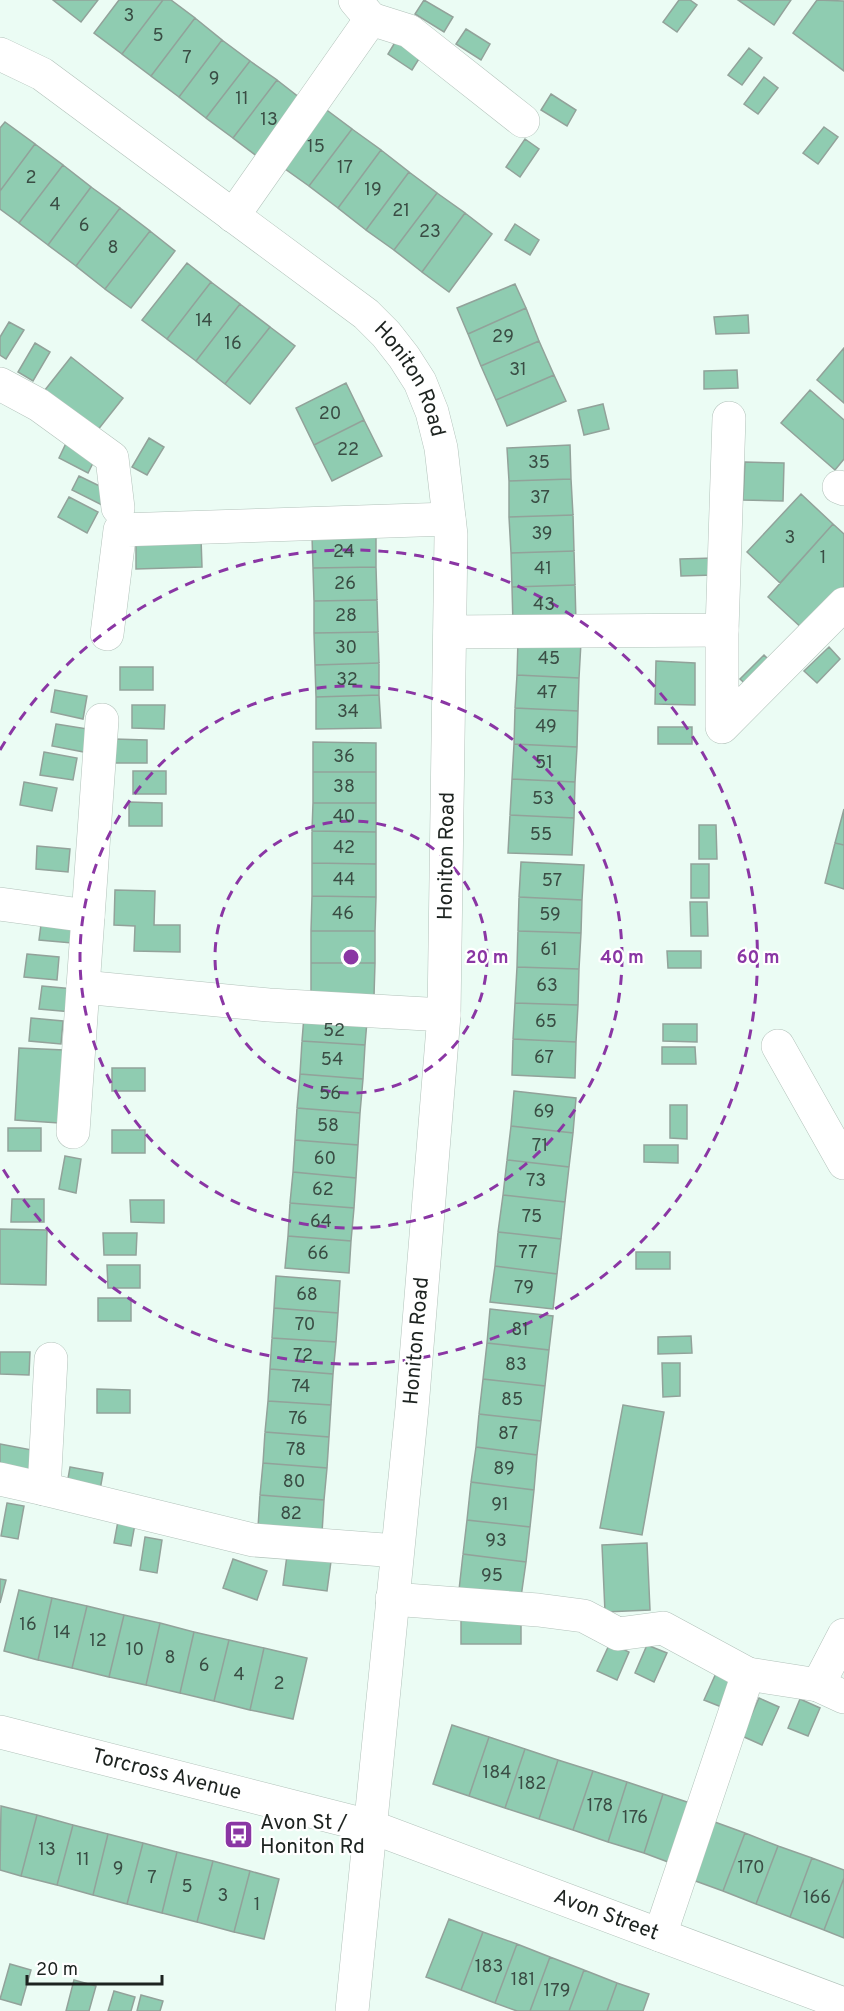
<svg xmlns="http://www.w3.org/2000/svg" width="844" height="2011" font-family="Overpass,sans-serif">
	<rect width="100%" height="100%" fill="#ebfcf4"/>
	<!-- building -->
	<path fill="#8fccb1" stroke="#92a29a" stroke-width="1.5" d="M53,0H98L81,22Z
		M119,0H163L122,54L94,33Z
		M163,0H171L195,18L151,76L122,54Z
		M424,0L453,17L444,32L415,14Z
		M679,0H690L697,5L677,32L663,22Z
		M738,0H791L774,25Z
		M817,0L844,1V71L793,33Z
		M195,18L222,40L179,97L151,76Z
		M466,29L490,44L481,60L456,44Z
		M397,39L422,54L412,70L388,54Z
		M222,40L250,61L206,118L179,97Z
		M749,48L762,58L742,85L728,75Z
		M250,61L277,80L233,138L206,118Z
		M764,77L778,88L758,114L744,104Z
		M277,80L305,102L262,160L233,138Z
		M551,94L576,110L567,126L541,110Z
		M324,108L352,129L309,186L281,166Z
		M5,122L35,144L0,191V128Z
		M824,127L838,137L818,164L803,153Z
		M352,129L381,150L338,208L309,186Z
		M525,139L539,149L520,177L506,167Z
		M35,144L63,165L19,223L0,209V191Z
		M381,150L409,172L366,230L338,208Z
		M63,165L91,187L48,245L19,223Z
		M409,172L437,193L394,250L366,230Z
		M91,187L120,208L76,266L48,245Z
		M437,193L465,213L422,272L394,250Z
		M120,208L150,231L105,289L76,266Z
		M465,213L492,234L449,292L422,272Z
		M515,224L539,240L530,255L505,240Z
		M150,231L175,251L131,308L105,289Z
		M187,263L211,282L167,339L142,320Z
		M211,282L240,304L196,361L167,339Z
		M515,284L526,308L468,334L457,308Z
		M240,304L270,327L225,384L196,361Z
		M526,308L539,341L481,366L468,334Z
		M748,315L749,333L716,334L714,317Z
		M9,322L24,330L6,359L0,355V337Z
		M270,327L295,346L250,404L225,384Z
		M539,341L554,375L496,400L481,366Z
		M35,343L50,352L33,381L18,372Z
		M844,348V403L817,380Z
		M71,357L123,398L97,431L45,390Z
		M737,370L738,388L704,389V371Z
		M554,375L566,401L507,426L496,400Z
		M346,383L364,420L314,445L296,408Z
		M810,390L844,420V459L835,470L781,423Z
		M603,404L609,429L584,435L578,410Z
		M364,420L382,456L332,481L314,445Z
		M69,437L98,453L88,473L59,458Z
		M149,438L164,447L147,475L132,467Z
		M570,445L571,479L509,481L507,448Z
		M745,462L784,463L783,501L743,500Z
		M79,476L110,491L102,505L72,490Z
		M571,479L573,515L509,517V481Z
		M801,494L833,524L780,583L747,552Z
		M69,497L98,512L87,533L58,517Z
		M573,515L574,551L511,553L509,517Z
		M833,524L844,534V587L804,630L768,597Z
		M376,535V567L313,568L312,536Z
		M201,538L202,567L136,569V540Z
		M574,551L575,585L512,587L511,553Z
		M714,558V575L681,576L680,559Z
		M376,567L377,600L314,601L313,568Z
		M575,585L576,623L513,625L512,587Z
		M377,600L378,632L314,633V601Z
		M378,632L379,663L315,665L314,633Z
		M518,640L581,642L579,678L517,675Z
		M829,647L840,659L817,683L804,671Z
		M764,655L776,667L753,691L740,679Z
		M656,661L695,663V705L655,704Z
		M379,663V695L316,697L315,665Z
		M120,667H153V690H120Z
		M517,675L579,678L578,711L515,708Z
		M55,690L87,696L83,719L51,712Z
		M379,695L381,728L316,729V697Z
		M132,705H165L164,729L132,728Z
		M515,708L578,711L577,747L514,744Z
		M56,724L88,729L84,752L52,746Z
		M658,727H692V744H658Z
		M114,739L147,740V763H114Z
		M313,742L376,743V772H313Z
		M514,744L577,747L575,782L512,779Z
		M44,752L77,758L73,780L40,775Z
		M133,771H166V794H133Z
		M313,772H376V803H313Z
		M512,779L575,782L574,818L510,815Z
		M24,782L57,788L52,811L20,805Z
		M129,802L162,803V826H129Z
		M313,803H376V832L312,831Z
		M844,809V845L835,843Z
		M510,815L574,818L572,855L508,853Z
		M699,825H716L717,859H699Z
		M312,831L376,832V864L312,863Z
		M835,843L844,845V889L825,883Z
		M37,846L70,849L68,872L36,869Z
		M521,862L584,865L582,900L519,897Z
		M312,863L376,864V897L312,896Z
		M691,864H709V898H691Z
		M115,890L155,891L154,925H180V952L134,951L135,926L114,925Z
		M312,896L376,897L375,931H311Z
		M519,897L582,900L581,933L518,931Z
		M690,902H707L708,936H691Z
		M42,917L74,921L72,943L39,940Z
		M311,931H375V963H311Z
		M518,931L581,933L579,969L517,967Z
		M667,951H701V968H668Z
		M27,954L59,957L57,980L24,977Z
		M311,963H375L374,996H311Z
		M517,967L579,969L578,1005L515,1003Z
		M42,986L74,989L72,1012L39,1009Z
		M515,1003L578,1005L576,1042L513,1039Z
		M304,1016L367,1021L365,1045L302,1041Z
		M31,1018L63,1021L61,1044L29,1041Z
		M663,1024H697V1042L663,1041Z
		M513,1039L576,1042L575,1078L512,1075Z
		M302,1041L365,1045L363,1079L300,1074Z
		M662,1047H695L696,1064H662Z
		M19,1048L64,1050L59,1123L15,1120Z
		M112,1068H145V1091H112Z
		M300,1074L363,1079L360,1113L297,1108Z
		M514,1091L576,1098L573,1133L511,1126Z
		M670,1105H687V1139L670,1138Z
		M297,1108L360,1113L358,1145L295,1140Z
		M511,1126L573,1133L569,1167L507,1160Z
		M8,1128H41V1151H8Z
		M112,1130H145V1153H112Z
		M295,1140L358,1145L356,1178L293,1172Z
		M644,1145H678V1163L644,1162Z
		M65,1156L81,1159L76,1193L59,1189Z
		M507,1160L569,1167L565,1202L503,1195Z
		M293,1172L356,1178L354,1208L290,1203Z
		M503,1195L565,1202L561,1239L498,1232Z
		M12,1199H44V1222H11Z
		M130,1200H164V1223L131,1222Z
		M290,1203L354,1208L351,1241L288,1236Z
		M0,1229L47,1230L46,1285L0,1284Z
		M498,1232L561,1239L557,1274L495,1266Z
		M103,1233H137L136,1255H104Z
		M288,1236L351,1241L349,1273L285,1268Z
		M636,1252H670V1269H636Z
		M107,1265H140V1288H108Z
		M495,1266L557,1274L553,1309L490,1302Z
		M276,1276L340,1281L338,1313L274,1308Z
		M98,1298H131V1321H98Z
		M274,1308L338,1313L336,1342L272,1338Z
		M490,1309L553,1316L549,1350L487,1343Z
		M691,1336L692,1353L658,1354V1337Z
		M272,1338L336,1342L333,1374L270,1369Z
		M487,1343L549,1350L545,1386L483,1379Z
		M0,1352H30L29,1375L0,1374Z
		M662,1363H680V1396L663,1397Z
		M270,1369L333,1374L331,1405L268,1401Z
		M483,1379L545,1386L541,1421L479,1414Z
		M97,1389L130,1390V1413H97Z
		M268,1401L331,1405L329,1437L265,1432Z
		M623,1405L664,1412L642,1535L600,1528Z
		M479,1414L541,1421L537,1455L476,1447Z
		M265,1432L329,1437L327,1468L263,1463Z
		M0,1444L32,1450L28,1473L0,1468Z
		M476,1447L537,1455L534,1490L471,1482Z
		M263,1463L327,1468L324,1500L260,1495Z
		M70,1467L103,1473L99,1496L66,1490Z
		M471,1482L534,1490L530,1527L467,1520Z
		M260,1495L324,1500L322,1533L258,1528Z
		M7,1503L24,1506L18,1539L1,1536Z
		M120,1510L137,1513L131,1546L114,1543Z
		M467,1520L530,1527L526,1562L463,1554Z
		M145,1537L162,1540L157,1573L140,1570Z
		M647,1543L650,1610L605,1612L602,1545Z
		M288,1548L332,1554L327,1591L283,1585Z
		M463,1554L526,1562L521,1597L459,1590Z
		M233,1559L267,1571L257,1600L223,1588Z
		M0,1579L6,1580L0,1603Z
		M19,1590L52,1598L38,1660L4,1651Z
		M52,1598L87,1606L72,1668L38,1660Z
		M87,1606L124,1615L109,1677L72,1668Z
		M124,1615L160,1623L146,1685L109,1677Z
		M461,1616H521V1644H461Z
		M160,1623L194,1632L180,1693L146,1685Z
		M194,1632L229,1640L214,1701L180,1693Z
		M229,1640L264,1648L250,1710L214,1701Z
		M610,1643L629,1652L617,1680L597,1671Z
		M647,1645L667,1653L654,1682L635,1673Z
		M264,1648L307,1658L293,1719L250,1710Z
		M717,1671L736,1680L724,1708L704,1700Z
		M759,1698L779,1707L762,1745L742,1736Z
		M800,1699L820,1708L808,1736L788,1728Z
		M452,1725L489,1737L469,1796L433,1784Z
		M489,1737L525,1749L505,1808L469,1796Z
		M525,1749L558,1760L539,1819L505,1808Z
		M558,1760L593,1771L573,1830L539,1819Z
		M593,1771L627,1782L608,1842L573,1830Z
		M627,1782L663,1794L644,1853L608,1842Z
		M663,1794L696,1805L676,1865L644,1853Z
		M1,1806L37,1815L21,1876L0,1870Z
		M37,1815L73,1825L57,1885L21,1876Z
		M712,1821L745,1833L723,1891L690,1879Z
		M73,1825L108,1834L93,1895L57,1885Z
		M745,1833L778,1846L756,1904L723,1891Z
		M108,1834L143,1843L127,1904L93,1895Z
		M143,1843L177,1852L162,1913L127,1904Z
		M778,1846L812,1858L790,1917L756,1904Z
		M177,1852L213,1861L197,1922L162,1913Z
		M812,1858L844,1870V1878L824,1930L790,1917Z
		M213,1861L250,1871L234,1932L197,1922Z
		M250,1871L279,1879L264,1939L234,1932Z
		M844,1878V1938L824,1930Z
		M449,1919L483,1932L461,1990L426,1977Z
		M483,1932L517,1944L495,2003L461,1990Z
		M517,1944L550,1957L530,2011H517L495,2003Z
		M550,1957L584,1970L569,2011H530Z
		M10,1964L31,1970L21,2005L0,1999Z
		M584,1970L617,1983L607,2011H569Z
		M74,1980L96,1986L89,2011H66Z
		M617,1983L649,1994L643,2011H607Z
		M114,1991L135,1997L131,2011H108Z
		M141,1995L163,2001L160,2011H137Z"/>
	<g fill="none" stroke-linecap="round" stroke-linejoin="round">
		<defs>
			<g id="minor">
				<path d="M371,19L409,31L523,121"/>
				<path id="s1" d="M0,54L42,74L366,314L386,334L404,357L420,382L432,412L441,448L451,535L444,1015L412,1408L352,2011"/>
				<path d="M233,216L371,19L355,0"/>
				<path d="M0,384L39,405L112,458L118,508"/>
				<path d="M839,487L844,489"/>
				<path d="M722,630V727L844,604"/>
				<path d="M450,632L722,630L729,418"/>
				<path d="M107,634L120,530L449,519"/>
				<path d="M0,904L88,916"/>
				<path d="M83,987L102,720"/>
				<path d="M778,1046L844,1163"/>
				<path d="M73,1132L83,987L269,1005L444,1015"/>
				<path d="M51,1359L44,1489L253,1540L397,1551"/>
				<path d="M0,1479L44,1489"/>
				<path d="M392,1599L538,1610L584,1616L618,1634L663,1628L748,1674"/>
				<path d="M844,1635L818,1685L844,1697"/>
				<path id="s2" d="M0,1732L369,1826L844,2004"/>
				<path d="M660,1935L748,1674L818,1685"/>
			</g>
		</defs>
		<!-- minor casing -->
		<use href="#minor" stroke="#b2c2ba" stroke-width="34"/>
		<!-- minor -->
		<use href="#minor" stroke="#fff" stroke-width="33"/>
	</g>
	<!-- distance rings -->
	<g fill="none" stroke="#8a36a4" stroke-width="3" stroke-dasharray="10 8">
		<circle cx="351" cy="957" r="136"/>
		<circle cx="351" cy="957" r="271"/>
		<path d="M0 750A407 407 0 1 1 0 1164"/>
	</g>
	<!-- icons -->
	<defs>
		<symbol id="bus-square" viewBox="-11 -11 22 22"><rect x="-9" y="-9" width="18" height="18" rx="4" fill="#8a36a4" stroke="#fff"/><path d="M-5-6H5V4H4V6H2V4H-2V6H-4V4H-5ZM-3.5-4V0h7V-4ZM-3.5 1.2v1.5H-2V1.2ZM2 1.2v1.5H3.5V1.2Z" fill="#fff"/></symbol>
	</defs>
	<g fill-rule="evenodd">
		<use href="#bus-square" x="222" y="1818" width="33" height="33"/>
	</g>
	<g text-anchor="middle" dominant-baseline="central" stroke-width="4.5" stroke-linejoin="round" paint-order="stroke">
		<!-- number labels -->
		<g font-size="18" fill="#3a4d44">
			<text x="129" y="16">3</text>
			<text x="158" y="36">5</text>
			<text x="187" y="58">7</text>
			<text x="214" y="79">9</text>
			<text x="242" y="99">11</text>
			<text x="269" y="120">13</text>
			<text x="316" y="147">15</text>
			<text x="345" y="168">17</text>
			<text x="31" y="178">2</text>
			<text x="373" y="190">19</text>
			<text x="55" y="205">4</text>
			<text x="401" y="211">21</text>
			<text x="84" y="226">6</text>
			<text x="430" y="232">23</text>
			<text x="113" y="248">8</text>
			<text x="204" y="321">14</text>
			<text x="503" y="337">29</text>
			<text x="233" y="344">16</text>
			<text x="518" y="370">31</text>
			<text x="330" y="414">20</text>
			<text x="348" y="450">22</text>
			<text x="539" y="463">35</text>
			<text x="540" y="498">37</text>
			<text x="542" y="534">39</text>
			<text x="790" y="538">3</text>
			<text x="344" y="552">24</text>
			<text x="823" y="558">1</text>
			<text x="543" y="569">41</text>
			<text x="345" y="584">26</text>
			<text x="544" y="605">43</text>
			<text x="346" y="616">28</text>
			<text x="346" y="648">30</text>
			<text x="549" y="659">45</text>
			<text x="347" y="680">32</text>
			<text x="547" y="693">47</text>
			<text x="348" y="712">34</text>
			<text x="546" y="727">49</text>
			<text x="344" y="757">36</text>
			<text x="544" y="763">51</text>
			<text x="344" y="787">38</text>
			<text x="543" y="799">53</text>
			<text x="344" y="817">40</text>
			<text x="541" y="835">55</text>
			<text x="344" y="848">42</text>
			<text x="344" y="880">44</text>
			<text x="552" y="881">57</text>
			<text x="343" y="914">46</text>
			<text x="550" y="915">59</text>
			<text x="549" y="950">61</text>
			<text x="547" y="986">63</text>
			<text x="546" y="1022">65</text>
			<text x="334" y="1031">52</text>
			<text x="544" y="1058">67</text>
			<text x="332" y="1060">54</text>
			<text x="330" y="1094">56</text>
			<text x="544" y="1112">69</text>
			<text x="328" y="1126">58</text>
			<text x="540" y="1146">71</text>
			<text x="325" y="1159">60</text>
			<text x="536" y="1181">73</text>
			<text x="323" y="1190">62</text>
			<text x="532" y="1217">75</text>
			<text x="321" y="1222">64</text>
			<text x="528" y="1253">77</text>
			<text x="318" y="1254">66</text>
			<text x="524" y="1288">79</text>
			<text x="307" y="1295">68</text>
			<text x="305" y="1325">70</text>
			<text x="520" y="1330">81</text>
			<text x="303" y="1356">72</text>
			<text x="516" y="1365">83</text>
			<text x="301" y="1387">74</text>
			<text x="512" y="1400">85</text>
			<text x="298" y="1419">76</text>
			<text x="508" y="1434">87</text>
			<text x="296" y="1450">78</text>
			<text x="504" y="1469">89</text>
			<text x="294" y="1482">80</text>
			<text x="500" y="1505">91</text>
			<text x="291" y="1514">82</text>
			<text x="496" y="1541">93</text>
			<text x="492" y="1576">95</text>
			<text x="28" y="1625">16</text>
			<text x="62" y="1633">14</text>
			<text x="98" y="1641">12</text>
			<text x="135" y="1650">10</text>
			<text x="170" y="1658">8</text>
			<text x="204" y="1666">6</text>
			<text x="239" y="1675">4</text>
			<text x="279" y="1684">2</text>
			<text x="497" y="1773">184</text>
			<text x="532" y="1784">182</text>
			<text x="600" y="1806">178</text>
			<text x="635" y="1818">176</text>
			<text x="47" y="1850">13</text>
			<text x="83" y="1860">11</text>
			<text x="751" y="1868">170</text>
			<text x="118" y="1869">9</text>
			<text x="152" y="1878">7</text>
			<text x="187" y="1887">5</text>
			<text x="223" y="1896">3</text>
			<text x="817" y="1898">166</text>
			<text x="257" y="1905">1</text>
			<text x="489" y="1967">183</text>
			<text x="523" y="1980">181</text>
			<text x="557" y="1991">179</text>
		</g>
		<!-- street labels -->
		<g font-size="21" fill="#1d2320" stroke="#fff">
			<text stroke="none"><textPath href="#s1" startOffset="530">Honiton Road</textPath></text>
			<text transform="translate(447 856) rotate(-89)">Honiton Road</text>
			<text transform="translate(417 1341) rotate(-85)">Honiton Road</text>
			<text stroke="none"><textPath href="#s2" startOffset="172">Torcross Avenue</textPath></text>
			<text stroke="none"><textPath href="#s2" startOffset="634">Avon Street</textPath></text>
		</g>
		<!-- poi labels -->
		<g font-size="21" fill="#1d2320" stroke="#fff" text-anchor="start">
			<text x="260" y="1823">Avon St /<tspan x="260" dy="24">Honiton Rd</tspan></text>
		</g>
	</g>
	<circle cx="351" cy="957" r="9" fill="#8a36a4" stroke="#fff" stroke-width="3"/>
	<g font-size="18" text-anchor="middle" font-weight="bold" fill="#8a36a4" stroke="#fff" stroke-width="4.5" stroke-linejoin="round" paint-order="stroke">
		<text x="487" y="963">20 m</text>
		<text x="622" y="963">40 m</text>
		<text x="758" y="963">60 m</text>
	</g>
	<!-- scale -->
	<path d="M27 1975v9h135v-9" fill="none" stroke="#1d2320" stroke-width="3"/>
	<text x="36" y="1975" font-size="18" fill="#1d2320" stroke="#ffffff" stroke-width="4.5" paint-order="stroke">20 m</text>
</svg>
